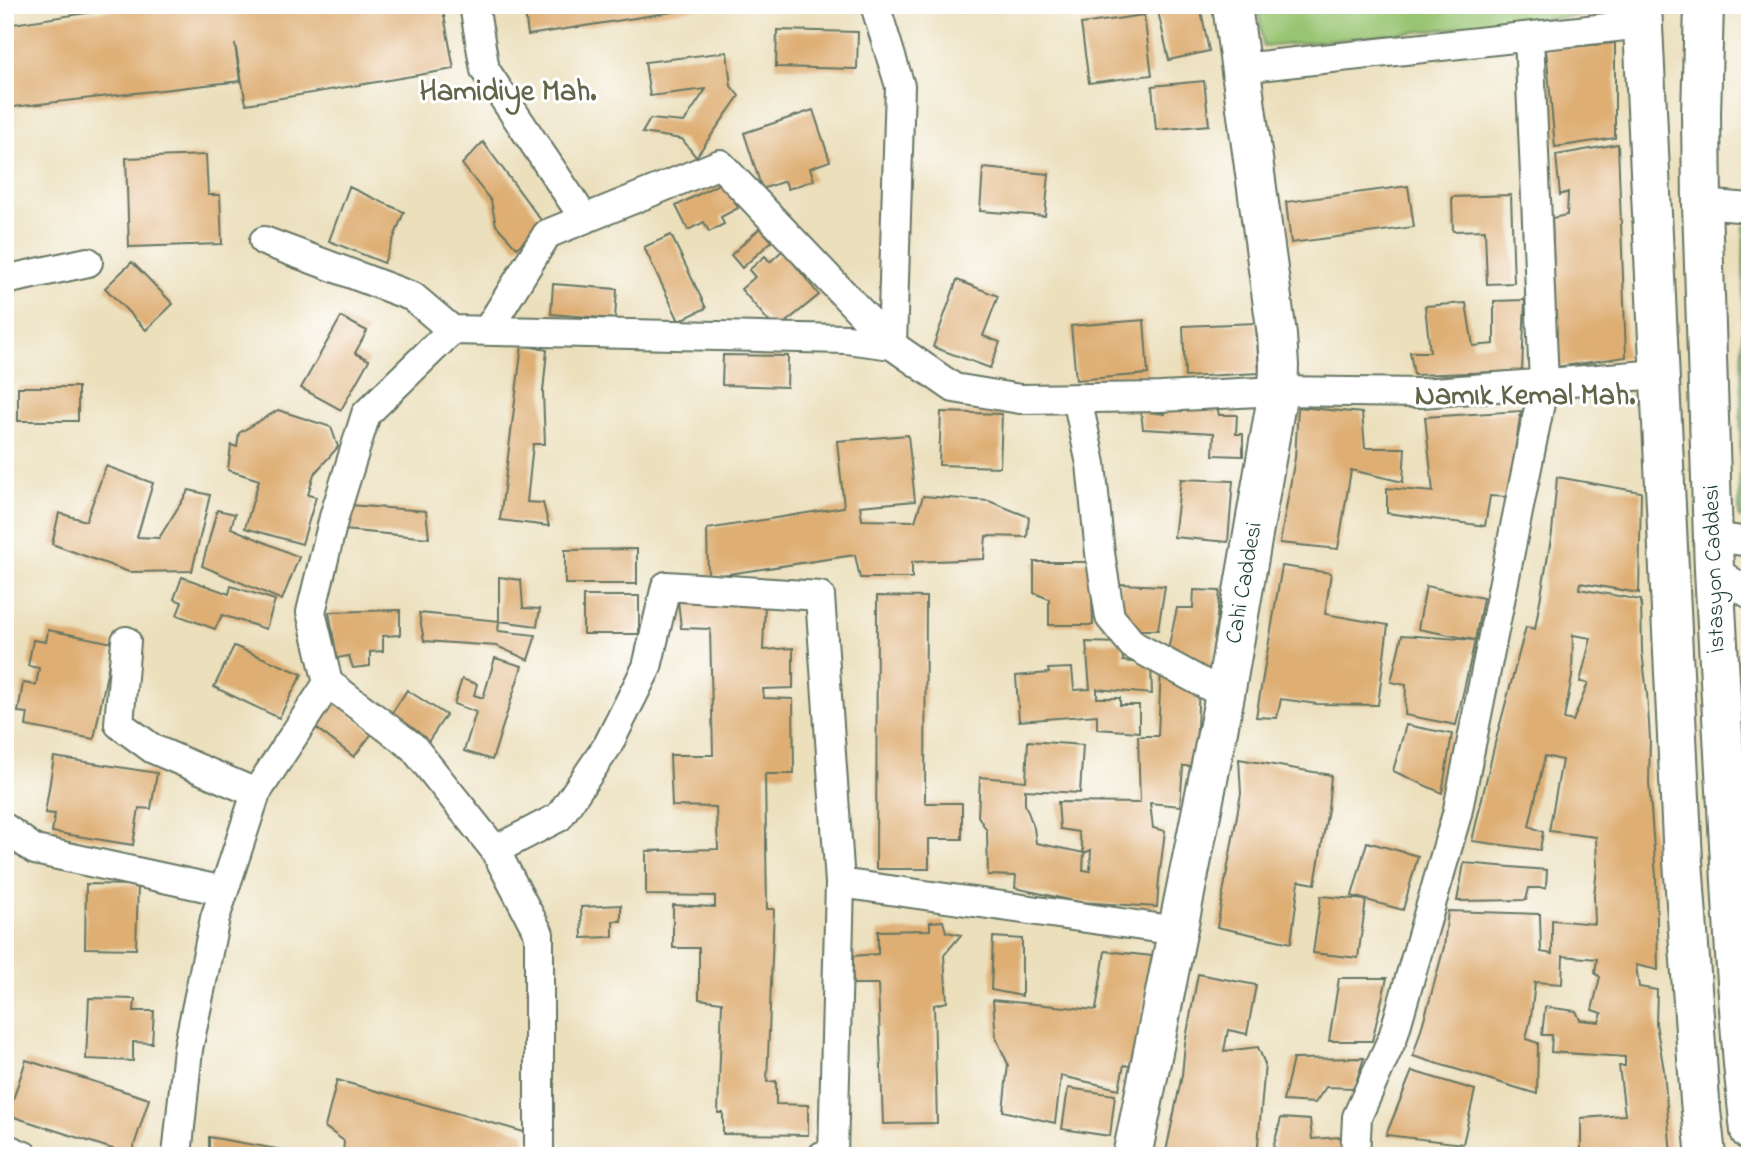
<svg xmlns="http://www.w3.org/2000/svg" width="1755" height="1161" font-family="'Indie Flower',sans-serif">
	<rect width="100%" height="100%" fill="#fff"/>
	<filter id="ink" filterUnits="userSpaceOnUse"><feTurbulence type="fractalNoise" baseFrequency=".0143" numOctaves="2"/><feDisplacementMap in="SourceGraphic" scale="14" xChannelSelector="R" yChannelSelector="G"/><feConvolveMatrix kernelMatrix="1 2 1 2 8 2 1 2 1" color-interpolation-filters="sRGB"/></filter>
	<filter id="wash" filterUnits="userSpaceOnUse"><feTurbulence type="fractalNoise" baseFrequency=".00686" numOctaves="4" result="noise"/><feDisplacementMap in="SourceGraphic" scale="28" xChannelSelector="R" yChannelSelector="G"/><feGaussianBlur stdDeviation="1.57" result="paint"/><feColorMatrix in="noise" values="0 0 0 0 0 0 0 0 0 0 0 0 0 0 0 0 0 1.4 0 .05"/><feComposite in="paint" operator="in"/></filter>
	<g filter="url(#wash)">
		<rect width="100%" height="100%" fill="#ebdfbc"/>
		<!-- green -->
		<path fill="#99c572" stroke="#5c8153" stroke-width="2" d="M1258,5H1607V13L1263,47Z"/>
		<!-- forest -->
		<path fill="#7aaa64" stroke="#4c744c" stroke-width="2" d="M1750,225V521L1739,517L1744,226Z"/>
		<g id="blocks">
			<!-- building -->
			<path fill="#deae73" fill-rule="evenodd" d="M141,5H442L454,69L246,104L235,44L240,81L5,108V25Z
				M524,5H704V7L528,35Z
				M1163,5H1200L1209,51L1169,60L1157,7Z
				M1144,15L1152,75L1089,83L1081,24Z
				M777,30L858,32L857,69L776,67Z
				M1615,43V138L1555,147L1546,49Z
				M727,52L731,86L739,96L696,157L682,139L642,133L650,119L684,122L706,89L650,96L645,62Z
				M1204,81L1209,125L1156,130L1152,86Z
				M813,110L830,161L810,168L814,180L788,189L785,181L762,189L744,133Z
				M483,142L543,223L517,248L496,225L491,201L462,164Z
				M1618,144L1626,357L1557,367L1552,218L1567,215L1568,192L1560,195L1556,155Z
				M206,155L208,195H220L222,244L129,247L126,158Z
				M983,168L1049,174L1045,216L980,211Z
				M724,181L738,208L721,217L724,224L709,232L704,222L688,230L676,206Z
				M1408,186L1414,227L1291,243L1286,202Z
				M349,187L404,212L384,263L329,241Z
				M1511,195L1514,283L1487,284L1485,230L1453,231L1452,197Z
				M760,228L772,241L742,268L731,255Z
				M671,235L706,308L679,321L644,247Z
				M783,250L819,295L776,330L741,289L755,277L749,270L765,256L770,262Z
				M132,262L173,304L146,330L105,288Z
				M957,280L998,296L983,336L1000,342L990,368L933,347Z
				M553,284L617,289L615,319L551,314Z
				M1525,300L1522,371L1414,375L1410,352H1430L1425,306L1466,303L1473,346L1494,344V301Z
				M341,317L367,331L355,353L369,360L341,410L301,388Z
				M1144,320L1148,374L1076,380L1071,326Z
				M1256,323L1259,373L1185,377L1183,326Z
				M522,345L547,350L543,392L545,444H533L527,502L543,503L549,526L500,520Z
				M723,355L788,356L787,387L722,385Z
				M18,387H78V421H18Z
				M1164,405L1217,406L1219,415H1237L1236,434H1243V456L1213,455L1214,433L1143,429L1141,411L1165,414Z
				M1298,407L1362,413L1365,448H1405L1403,482L1351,470L1338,549L1280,543L1295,458Z
				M278,410L331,427L338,447L314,474L308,495L316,497L302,544L245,528L259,480L228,470L231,445L237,447L239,433Z
				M1521,411L1508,497L1490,496L1485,526L1387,513V488L1433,492L1425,417Z
				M941,412L1002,414L1000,467L939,465Z
				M908,435L915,501L860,506L862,520L915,521L923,496L989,501L1029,517L1027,537L986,536L984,559L912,562V578H860L855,555L708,577L707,529L844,507L837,441Z
				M106,466L153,483L137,537L159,538L189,490L210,495L192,571L129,572L52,544L59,513L86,521Z
				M1557,477L1641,492L1639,593L1580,583L1579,589L1641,600L1642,651L1647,693L1650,739L1649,782L1656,877L1658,970L1636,965L1639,987L1657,990L1656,1024L1664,1070L1671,1156H1573V1153H1581V1118L1625,1115L1619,1066H1625V1057L1551,1052L1552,1035H1542L1545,1007L1576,1011L1580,1020L1599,1022L1602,1013L1592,1010L1600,977L1595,973L1597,959L1563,956L1562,984L1535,982L1531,1017L1526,1039L1538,1043L1537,1094L1413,1056L1430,999L1444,947L1448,911L1540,914L1541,952L1552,954V920L1595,924L1594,896L1597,868L1596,837L1549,831L1562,760L1545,756L1529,826L1543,832L1540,850L1472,841L1495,743L1526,627L1535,629L1552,533ZM1573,635L1591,638L1580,682L1588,683L1573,721L1564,719L1572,677Z
				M1181,479L1233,481L1228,542L1174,537Z
				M349,505L426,511L429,538L344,530Z
				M217,510L235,514L231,528L299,557L282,600L202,566Z
				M637,549V584H565V550Z
				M1034,562H1091L1093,625H1049V599L1034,593Z
				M1282,566L1331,573L1325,614L1388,625L1378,705L1317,704L1281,699L1277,718L1256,717Z
				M182,577L229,594L231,586L275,600L266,629L222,615L215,629L177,615L182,602L174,599Z
				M499,577L521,580L523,608L540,609L537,626L499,621L498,631L536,635L528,660L497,646L424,641L419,613L499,621Z
				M1120,584L1165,586L1158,630H1131L1122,613Z
				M1426,586L1483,598L1475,640L1456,725L1405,715L1406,685L1391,682L1402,635L1475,640L1418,629Z
				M1194,590L1220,591L1210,676L1168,650L1177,608H1193Z
				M583,596H639V634H583Z
				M877,596L926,597L925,803H962V839H929V869H876Z
				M678,600L765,603L763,650L793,648V688L763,689L764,698L793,699L794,774H765L767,909H774L767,1082L776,1081V1104L808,1105V1135L723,1134V1113H718L722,1002L699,999V948H673V905L715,907V896L646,895V851L718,849L716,807L672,806L670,755H713L710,629L681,628Z
				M400,610V635L383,636V651L370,652V666L353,668L349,656L337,658L329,612Z
				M48,630L113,643L94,739L26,726L28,713L18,712L23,683L36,685L39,668L28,666L33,640L46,642Z
				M1086,642L1122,643L1123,661L1151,664L1152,694L1097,689V698H1120V705H1139V732L1097,729V715L1019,721L1016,676L1049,673L1048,669L1072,668L1074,690L1090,689Z
				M234,646L302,674L279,718L214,687Z
				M495,658L522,666L492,760L464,751L476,712L454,704L462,679L477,684L474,695L483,698Z
				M1161,667L1199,687L1195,766H1183L1180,806L1150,803L1153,828L1165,831L1159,879L1157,907L1079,902L1015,888L1016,876L988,875L987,831L978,816L980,777L1026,781L1028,741L1083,745L1080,793L1025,790V804L1034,828L1036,843L1084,853L1078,832L1060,829L1058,802L1140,803L1138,736H1158ZM1091,850L1090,871L1083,870L1084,853Z
				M407,690L446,715L428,742L389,718Z
				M331,699L373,732L354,757L311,724Z
				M1406,725L1452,734L1442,793L1393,771Z
				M54,757L157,773L151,809L139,808L133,845L52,832L55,814L45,813Z
				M1239,759L1331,775L1328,809L1315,884L1299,881L1291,943L1217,927L1241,793Z
				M1367,842L1418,856L1403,910L1352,896Z
				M1464,863L1547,870L1546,888H1529L1526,900L1457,901Z
				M86,884L138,885L136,949L85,948Z
				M1321,896L1366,900L1358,958L1313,953Z
				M621,905V921H613V937L582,938L581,907Z
				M943,921L946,932L961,935L944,955L947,1002L934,1005L937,1123L883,1124L878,984H853L852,956L878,954V931L930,930V922Z
				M993,937L1022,939V996L991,990Z
				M1105,951L1152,956L1133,1067L1124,1065L1119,1089L1061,1076L1055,1123L1003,1111L1008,1064L996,1038L993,1000L1096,1010Z
				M1198,974L1256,985L1247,1034L1228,1030L1224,1051L1258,1047L1265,1064L1257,1156H1165L1182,1075L1185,1044Z
				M1339,978H1387L1372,1041H1329Z
				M89,998L135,999L134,1011H154L152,1043L133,1042V1061L86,1059Z
				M1364,1058L1354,1088L1326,1087L1315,1103L1283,1101L1293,1059Z
				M26,1060L149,1099L131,1155L8,1115Z
				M1412,1071L1475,1090L1463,1144L1386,1135Z
				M337,1080L524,1132V1156H343L344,1141L325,1127Z
				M1068,1088L1115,1095L1110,1136L1062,1129Z
				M1281,1118L1310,1120L1312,1139L1341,1137V1156H1271Z
				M209,1137L299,1153L298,1156H209Z
				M1380,1150L1445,1153V1156H1380Z"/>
		</g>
	</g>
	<g filter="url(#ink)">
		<use href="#blocks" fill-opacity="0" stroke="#667664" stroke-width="2"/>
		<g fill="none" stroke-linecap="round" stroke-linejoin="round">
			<defs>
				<path id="street" d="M474,5L485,70L584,218
					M875,5L900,86L892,345
					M1241,68L1643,24
					M1702,204L1750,208
					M264,241L413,297L452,330
					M5,280L88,262
					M487,331L547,234L720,164L892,345
					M1077,398L1091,464L1100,553L1110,617L1133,645L1225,695
					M1713,537L1750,542
					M1714,570L1750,594
					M126,641L119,724L153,749L256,793
					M328,683L413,747L495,850L539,934V1156
					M5,828L35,850L224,891
					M495,850L559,817L608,745L647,667L666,586L820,596L840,883L833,1154L822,1156
					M840,883L1178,931
					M5,1148L24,1156
					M177,1156L188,1049L215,918L256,793L328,683L311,612L334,517L366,414L452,330L847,339L892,345L954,388L1020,399L1161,397L1278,391L1422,393L1659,374
					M1355,1156L1357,1117L1393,1037L1457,814L1544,383L1529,37"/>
				<path id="secondary" d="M1642,5L1683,861L1700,1101L1706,1156
					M1704,5L1701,114L1702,204L1714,570L1735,954L1743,1064L1750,1131
					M1132,1156L1225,695L1278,391L1279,366L1277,335L1232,5"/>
			</defs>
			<!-- street casing -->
			<use href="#street" stroke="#667664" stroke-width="32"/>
			<!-- secondary casing -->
			<use href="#secondary" stroke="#667664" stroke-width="42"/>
			<!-- street -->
			<use href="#street" stroke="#fff" stroke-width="28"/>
			<!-- secondary -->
			<use href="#secondary" stroke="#fff" stroke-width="38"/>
		</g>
	</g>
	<g text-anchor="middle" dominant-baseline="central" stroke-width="6" stroke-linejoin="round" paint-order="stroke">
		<!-- street labels -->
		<g font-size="23" fill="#1f3d34" stroke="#fff">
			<text transform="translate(1715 569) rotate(-92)">İstasyon Caddesi</text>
			<text transform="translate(1245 583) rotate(-80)">Cahi Caddesi</text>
		</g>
		<!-- district labels -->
		<g font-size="30" font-weight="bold" fill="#62654a" stroke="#fff">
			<text x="508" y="93">Hamidiye Mah.</text>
			<text x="1525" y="397">Namık Kemal Mah.</text>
		</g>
	</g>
	<!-- margin -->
	<rect width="1755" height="1161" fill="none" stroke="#fff" stroke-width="28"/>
</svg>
